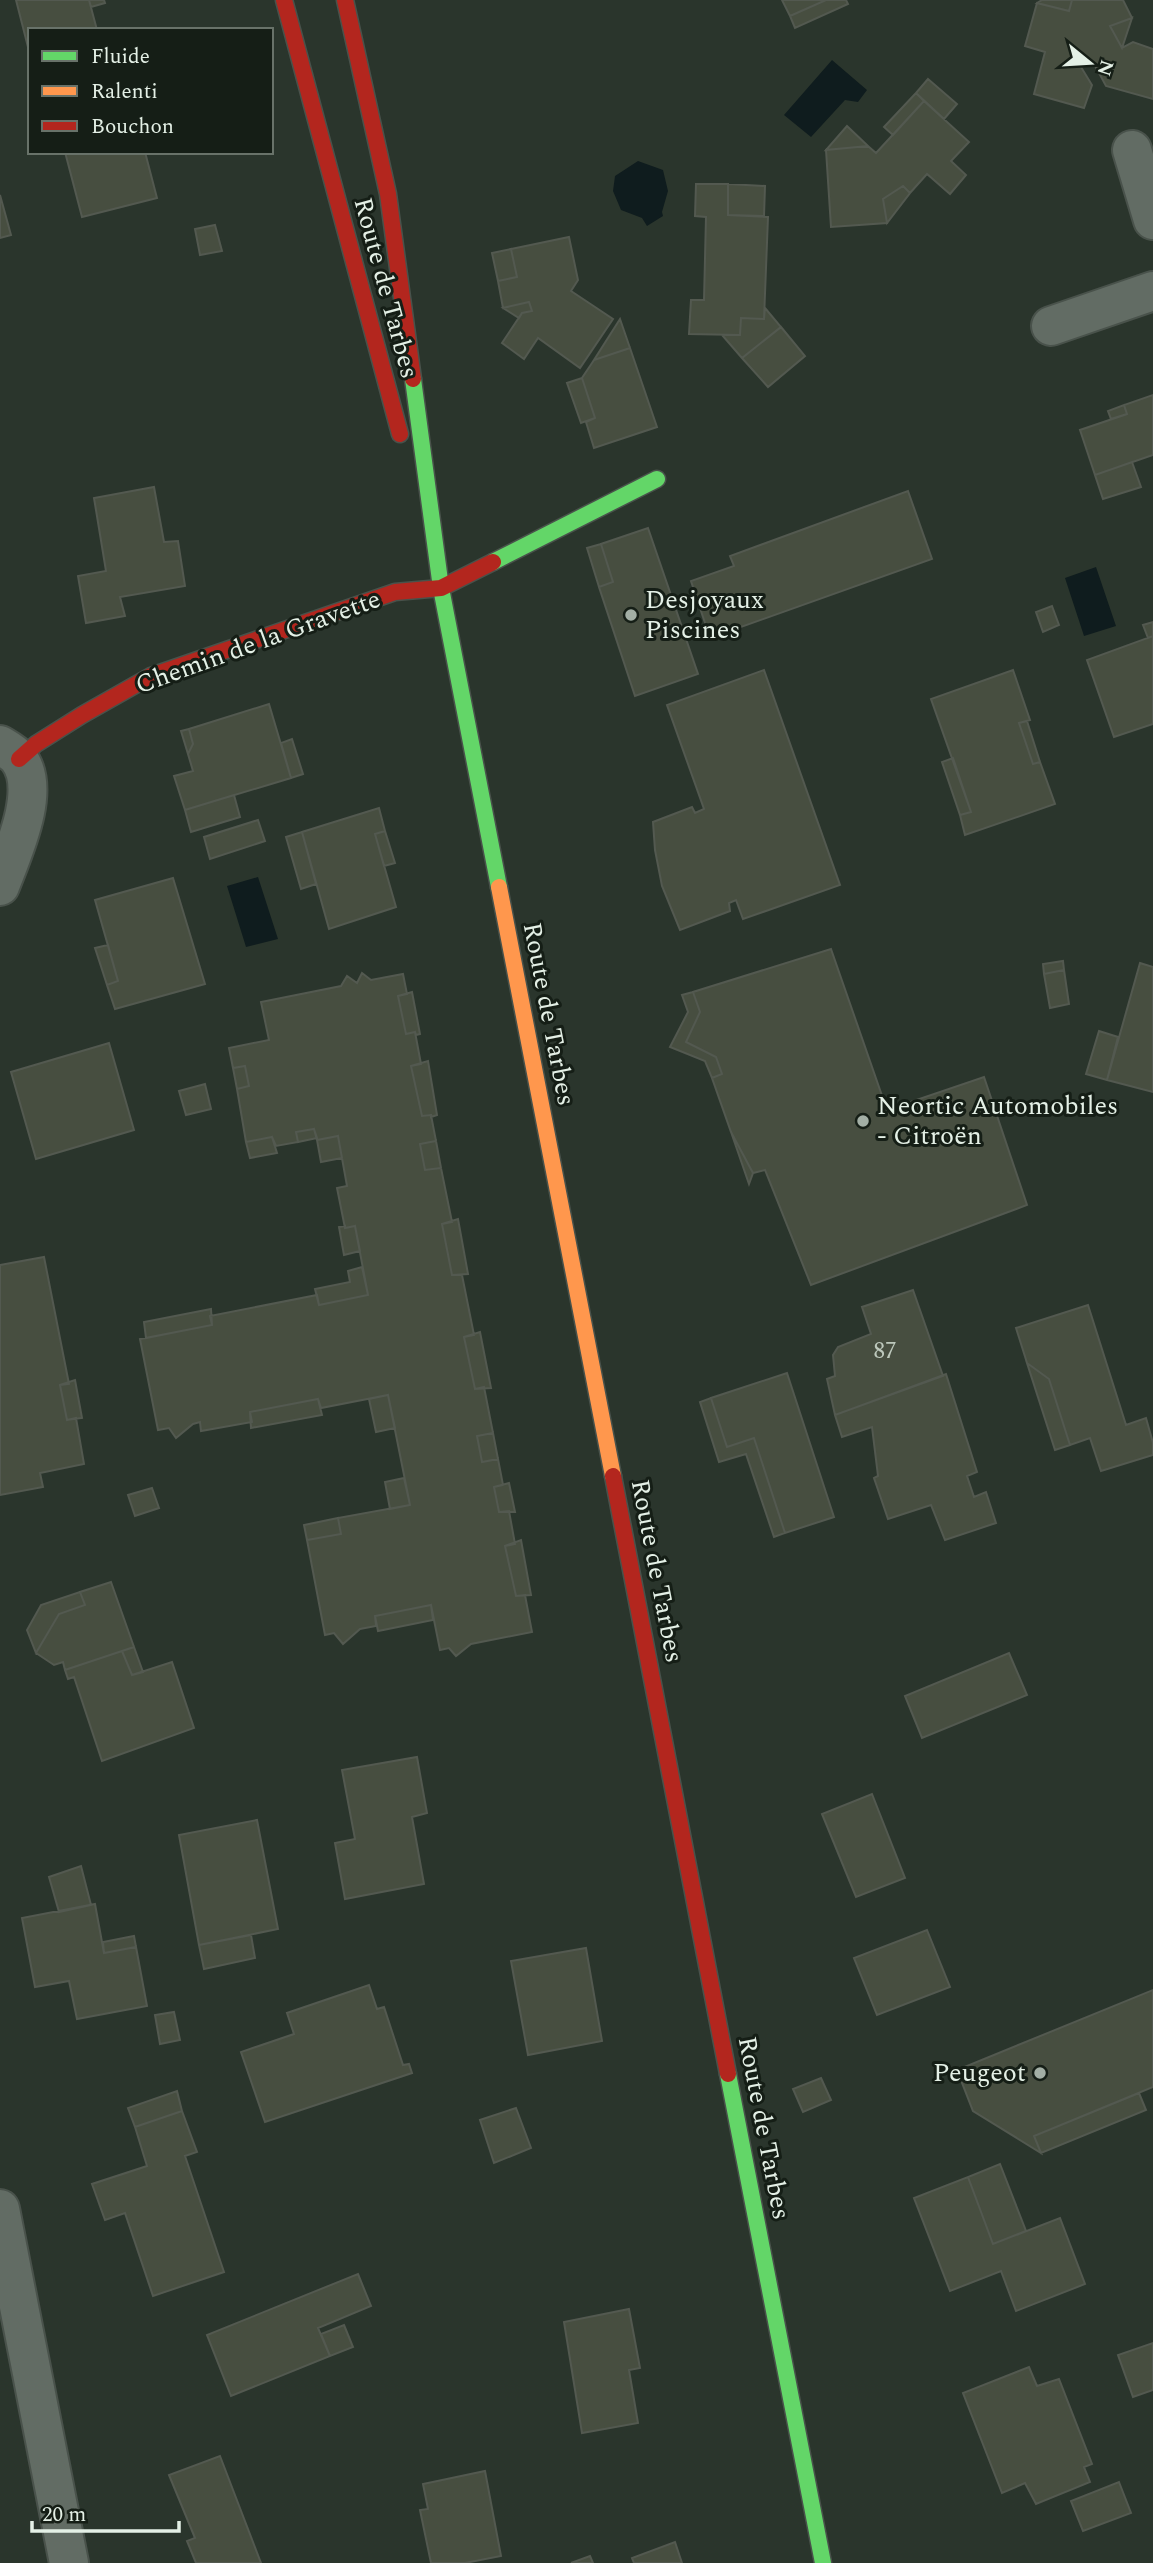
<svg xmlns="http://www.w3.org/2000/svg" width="1153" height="2563" font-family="Spectral,serif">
	<rect width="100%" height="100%" fill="#2a352c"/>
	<!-- water -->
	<path fill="#0f1c1e" d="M832,60L867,90L858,102L845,100L811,137L784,115Z
		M638,161L663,170L668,191L662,212L663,216L647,226L642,218L621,210L613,191L615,176Z
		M1096,567L1116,626L1084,636L1065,578Z
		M258,877L278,939L246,947L227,886Z"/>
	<!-- building -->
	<path fill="#474e40" stroke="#535950" stroke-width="2" d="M16,0H89L97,30H30L29,51Z
		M89,0H104L105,3L91,7Z
		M782,0H826L790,16Z
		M826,0H846L848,4L795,28L790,16Z
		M1042,0H1072L1069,11L1037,3Z
		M1072,0H1123L1132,18L1110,26L1122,48L1133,42L1153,49V99L1106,86L1093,62L1081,67L1092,85L1084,108L1034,94L1045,52L1025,46L1037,3L1069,11Z
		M1132,18L1122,48L1110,26Z
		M928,79L957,104L944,119L916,93Z
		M916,93L924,101L893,135L884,127Z
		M924,101L969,142L951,161L966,175L950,194L927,174L910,193L903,186L883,199L887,223L831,227L826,150L868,146L876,153Z
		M847,126L868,146L826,150Z
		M65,152H145L157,198L82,217Z
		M696,184H728V215L768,217L764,319L741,318L740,335L689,334L691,300H704L706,217L695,216Z
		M728,184L765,186L764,216L728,215Z
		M903,186L910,193L887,223L883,199Z
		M0,195L11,235L0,238Z
		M215,225L222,251L200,255L195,229Z
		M569,237L578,280L571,291L613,319L580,368L538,338L524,359L502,343L522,313L532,311L529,302L503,308L498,281L517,277L511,249Z
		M511,249L517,277L498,281L492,253Z
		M529,302L532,311L522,313L519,318L503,308Z
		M765,308L781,327L742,358L722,335H740L741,318L764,319Z
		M620,319L630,348L594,360Z
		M781,327L805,356L768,387L742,358Z
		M630,348L657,427L594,448L586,422L595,418L582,378L594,360Z
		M582,378L595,418L581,423L567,383Z
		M1153,395V455L1095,475L1080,430L1127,414L1124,405Z
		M1124,405L1127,414L1111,419L1108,411Z
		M1132,462L1141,487L1103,499L1095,475Z
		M154,487L164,542L178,541L185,586L120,597L125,616L86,623L78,576L106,571L94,498Z
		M908,491L932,559L710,638L691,581L734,566L730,556Z
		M648,528L698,674L635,696L599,587L613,582L601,544Z
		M601,544L613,582L599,587L587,548Z
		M1052,606L1059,625L1043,632L1036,612Z
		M1153,622V636L1148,638L1143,625Z
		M1153,636V724L1114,737L1087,660Z
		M764,670L840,885L743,919L736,900L729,903L730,911L680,930L662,886L655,850L653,822L692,807L695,813L704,809L667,705Z
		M1013,670L1030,720L1019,723L1033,764L1040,762L1055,804L965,835L960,815L971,812L931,699Z
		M269,704L291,778L185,810L174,776L193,771L188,754L193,744L189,729Z
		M1027,721L1040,762L1033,764L1019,723Z
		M189,729L193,744L188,754L181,731Z
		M292,739L303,774L291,778L281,743Z
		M953,758L971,812L960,815L942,762Z
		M234,795L240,817L191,832L185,810Z
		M379,808L385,831L375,834L396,907L329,929L302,832Z
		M258,820L265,841L210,859L204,837Z
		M385,831L395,863L384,866L375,834Z
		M302,832L316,884L301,889L286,837Z
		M173,878L205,984L115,1009L107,985L118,981L95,900Z
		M108,945L118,981L107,985L95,948Z
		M831,949L887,1110L984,1077L1027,1205L811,1285L765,1170L753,1173L731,1132L712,1078L722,1074L716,1057L686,1042L700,1012L693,992Z
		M1063,961L1064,970L1044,974L1043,964Z
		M1140,963L1153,967V1092L1107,1080Z
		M1064,970L1069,1004L1050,1008L1044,974Z
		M362,973L371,980L403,974L407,994L398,996L406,1034L415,1032L421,1064L411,1066L422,1116L431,1115L436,1141L420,1144L425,1170L441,1168L452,1222L442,1224L452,1275H462L474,1335L464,1337L475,1389L484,1387L493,1433L477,1436L482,1462L498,1459L503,1485L494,1487L499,1512L509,1511L515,1544L505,1546L516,1596L525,1595L532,1632L471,1644L456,1656L449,1648L440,1650L431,1605L375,1616L376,1626L360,1629L343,1644L334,1633L325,1635L307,1540L341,1534L338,1518L410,1505L388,1395L321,1408L318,1399L250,1412L252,1422L201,1431L200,1422L193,1424L176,1438L169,1428L158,1430L140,1339L212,1325L210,1316L317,1295L319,1305L368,1295L355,1226L345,1228L337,1188L347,1186L338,1136L317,1140L314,1129L296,1132L298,1142L276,1146L272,1137L246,1142L237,1089L249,1086L245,1066L233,1068L229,1048L269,1040L261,1002L341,986L347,976L357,983Z
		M412,992L420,1034L416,1035L415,1032L406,1034L398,996Z
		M693,992L700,1012L686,1042L716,1057L722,1074L712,1078L705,1061L670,1047L688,1012L682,995Z
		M1099,1031L1118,1037L1107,1080L1086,1074Z
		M109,1043L134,1130L36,1159L11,1072Z
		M428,1061L437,1115L431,1117V1115L422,1116L411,1066Z
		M245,1066L249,1086L237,1089L233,1068Z
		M205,1084L211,1109L186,1115L179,1091Z
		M314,1129L317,1138L298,1142L296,1132Z
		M731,1132L753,1173L749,1184Z
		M338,1136L342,1158L321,1162L317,1140Z
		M272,1137L277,1153L250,1158L246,1142Z
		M436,1141L441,1168L425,1170L420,1144Z
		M458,1219L468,1274L452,1275L442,1224Z
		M345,1226V1228L355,1226L360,1251L344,1255L339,1227Z
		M44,1257L69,1384L60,1385L67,1420L76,1418L84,1464L40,1473L43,1487L0,1495V1265Z
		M362,1267L368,1295L319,1305L315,1289L350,1282L348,1271Z
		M913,1290L943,1376L835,1415L827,1379L835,1376L833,1355L838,1347L871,1334L862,1307Z
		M1088,1305L1126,1425L1146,1418L1153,1443V1455L1101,1471L1090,1438L1070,1445L1049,1379L1027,1363L1016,1328Z
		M211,1309L212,1325L146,1338L144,1322Z
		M480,1332L491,1388L475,1389L464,1337Z
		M1027,1363L1049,1379L1070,1445L1055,1450Z
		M787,1373L834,1517L785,1533L754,1438L727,1447L711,1398Z
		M946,1374L977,1472L967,1476L974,1497L986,1492L996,1523L945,1540L931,1505L888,1519L874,1478L878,1476L872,1427L842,1437L835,1415Z
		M75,1380L82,1418L67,1420L60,1385Z
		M388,1395L395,1428L376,1432L369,1399Z
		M711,1398L727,1447L754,1438L785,1533L774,1537L746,1454L719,1462L700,1402Z
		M318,1399L322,1415L251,1428L250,1412Z
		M493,1433L498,1459L482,1462L477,1436Z
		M404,1478L410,1505L390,1509L385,1482Z
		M509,1483L515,1512H499L494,1487Z
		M152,1488L159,1508L135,1516L128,1495Z
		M338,1518L341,1534L307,1540L304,1525Z
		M521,1540L531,1595L516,1596L505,1546Z
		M111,1582L134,1647L65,1670L63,1662L54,1665L36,1653L59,1614L85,1605L80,1592Z
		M80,1592L85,1605L59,1614L36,1653L27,1630L41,1605Z
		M431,1605L433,1620L378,1631L375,1616Z
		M134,1647L143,1672L132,1675L122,1651Z
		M122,1651L132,1675L172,1662L194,1728L102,1761L74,1677L68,1679L65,1670Z
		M1009,1653L1027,1695L922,1738L905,1696Z
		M417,1757L427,1813L412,1817L424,1884L345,1899L335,1843L355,1839L342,1770Z
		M872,1794L905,1878L856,1897L822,1814Z
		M257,1820L278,1929L199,1945L179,1835Z
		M81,1866L91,1905L59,1912L49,1877Z
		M95,1904L104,1953L136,1947L147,2006L77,2019L69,1981L35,1987L22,1918Z
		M927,1930L950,1987L877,2015L854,1958Z
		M251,1935L255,1958L204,1969L199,1945Z
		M134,1936L136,1947L104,1953L103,1942Z
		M586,1948L602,2041L528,2055L511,1961Z
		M369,1985L377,2009L384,2007L403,2065L409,2064L412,2073L265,2122L241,2052L294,2034L287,2013Z
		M1153,1990V2087L1034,2136L1041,2153L973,2111L957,2070Z
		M174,2012L180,2040L160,2044L155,2015Z
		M821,2078L831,2100L803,2112L793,2089Z
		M177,2091L182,2111L135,2127L128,2108Z
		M1139,2093L1146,2110L1041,2153L1034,2136Z
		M516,2108L531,2148L494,2163L480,2120Z
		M182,2111L197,2152L185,2156L224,2272L153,2296L125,2213L105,2220L92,2184L147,2166L135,2127Z
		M1000,2164L1026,2231L993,2244L968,2177Z
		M968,2177L993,2244L1060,2218L1085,2284L1016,2311L1001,2271L950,2291L914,2198Z
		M358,2274L371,2306L318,2328L330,2356L231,2396L207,2335Z
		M629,2309L640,2368L629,2370L638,2423L582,2433L564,2322Z
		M344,2325L353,2347L330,2356L321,2334Z
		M1153,2343V2390L1133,2397L1118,2355Z
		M1029,2367L1037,2386L1059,2379L1092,2464L1084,2467L1090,2482L1036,2504L1025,2483L1002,2493L963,2393Z
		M220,2456L261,2563H196L187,2541L195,2538L169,2475Z
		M485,2471L501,2556L465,2563H431L420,2510L428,2509L423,2484Z
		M1119,2482L1131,2513L1083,2531L1071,2501Z
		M675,2542L682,2563H634L632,2558Z
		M590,2556L593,2563H571Z"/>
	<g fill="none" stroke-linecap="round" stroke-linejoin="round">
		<defs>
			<path id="street" d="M1132,150L1153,220
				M1051,326L1153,291
				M0,745C5,748 14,753 18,758C43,789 12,854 0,886
				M0,2209L69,2563"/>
			<path id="fast" d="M413,379L441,588L499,887
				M493,562L657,479
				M728,2074L823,2563"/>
			<path id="slow" d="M499,887L613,1476"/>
			<path id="jam" d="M284,0L400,434
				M345,0L388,194L413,379
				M19,759L36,744L82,715L151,676L395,592L441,588L493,562
				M613,1476L728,2074"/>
		</defs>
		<!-- street casing -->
		<use href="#street" stroke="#49524b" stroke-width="42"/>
		<!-- fast casing -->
		<use href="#fast" stroke="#49524b" stroke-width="19"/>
		<!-- slow casing -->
		<use href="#slow" stroke="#49524b" stroke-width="19"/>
		<!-- jam casing -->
		<use href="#jam" stroke="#49524b" stroke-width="19"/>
		<!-- street -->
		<use href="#street" stroke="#626c64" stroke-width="38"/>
		<!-- fast -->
		<use href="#fast" stroke="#63d668" stroke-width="16"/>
		<!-- slow -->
		<use href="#slow" stroke="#ff974d" stroke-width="16"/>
		<!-- jam -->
		<use href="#jam" stroke="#b3261e" stroke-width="16"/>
	</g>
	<!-- markers -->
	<g fill="#a3afa5" stroke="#151e16" stroke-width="2.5">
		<circle cx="631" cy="615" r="7"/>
		<circle cx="863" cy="1121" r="7"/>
		<circle cx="1040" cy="2073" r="7"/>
	</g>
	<g text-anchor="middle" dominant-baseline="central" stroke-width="6" stroke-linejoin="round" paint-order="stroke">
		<!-- number labels -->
		<g font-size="23" fill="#bdc8bc">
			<text x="885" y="1351">87</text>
		</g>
		<!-- street labels -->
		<g font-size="26" fill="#e4f0e6" stroke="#151e16">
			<text transform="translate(386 288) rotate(75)">Route de Tarbes</text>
			<text transform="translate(258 642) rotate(-20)">Chemin de la Gravette</text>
			<text transform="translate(549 1014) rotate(79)">Route de Tarbes</text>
			<text transform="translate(657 1571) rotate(79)">Route de Tarbes</text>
			<text transform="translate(764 2128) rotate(79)">Route de Tarbes</text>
		</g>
		<!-- poi labels -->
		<g font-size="26" fill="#e4f0e6" stroke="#151e16" text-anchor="start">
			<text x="645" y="600">Desjoyaux<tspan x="645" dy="30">Piscines</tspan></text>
			<text x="877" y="1106">Neortic Automobiles<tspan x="877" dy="30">- Citroën</tspan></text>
			<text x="1026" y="2073" text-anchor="end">Peugeot</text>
		</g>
	</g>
	<!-- legend -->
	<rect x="28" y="28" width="245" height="126" fill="#151e16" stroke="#687269" stroke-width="2"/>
	<rect x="42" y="51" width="35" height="10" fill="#63d668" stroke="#687269" stroke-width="2"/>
	<text x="91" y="63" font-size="21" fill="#e4f0e6">Fluide</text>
	<rect x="42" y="86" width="35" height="10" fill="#ff974d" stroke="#687269" stroke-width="2"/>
	<text x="91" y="98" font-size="21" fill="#e4f0e6">Ralenti</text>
	<rect x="42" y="121" width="35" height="10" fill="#b3261e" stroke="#687269" stroke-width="2"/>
	<text x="91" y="133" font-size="21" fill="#e4f0e6">Bouchon</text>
	<!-- north arrow -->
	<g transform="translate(1090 63) rotate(108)" stroke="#151e16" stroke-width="5" paint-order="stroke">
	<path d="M0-5L12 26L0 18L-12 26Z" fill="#e4f0e6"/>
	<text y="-10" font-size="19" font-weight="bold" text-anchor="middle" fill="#e4f0e6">N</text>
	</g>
	<!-- scale -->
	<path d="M32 2521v10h147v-10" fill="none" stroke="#e4f0e6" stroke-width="3.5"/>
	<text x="42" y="2521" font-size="21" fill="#e4f0e6" stroke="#151e16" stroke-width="5" paint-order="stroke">20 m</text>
</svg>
